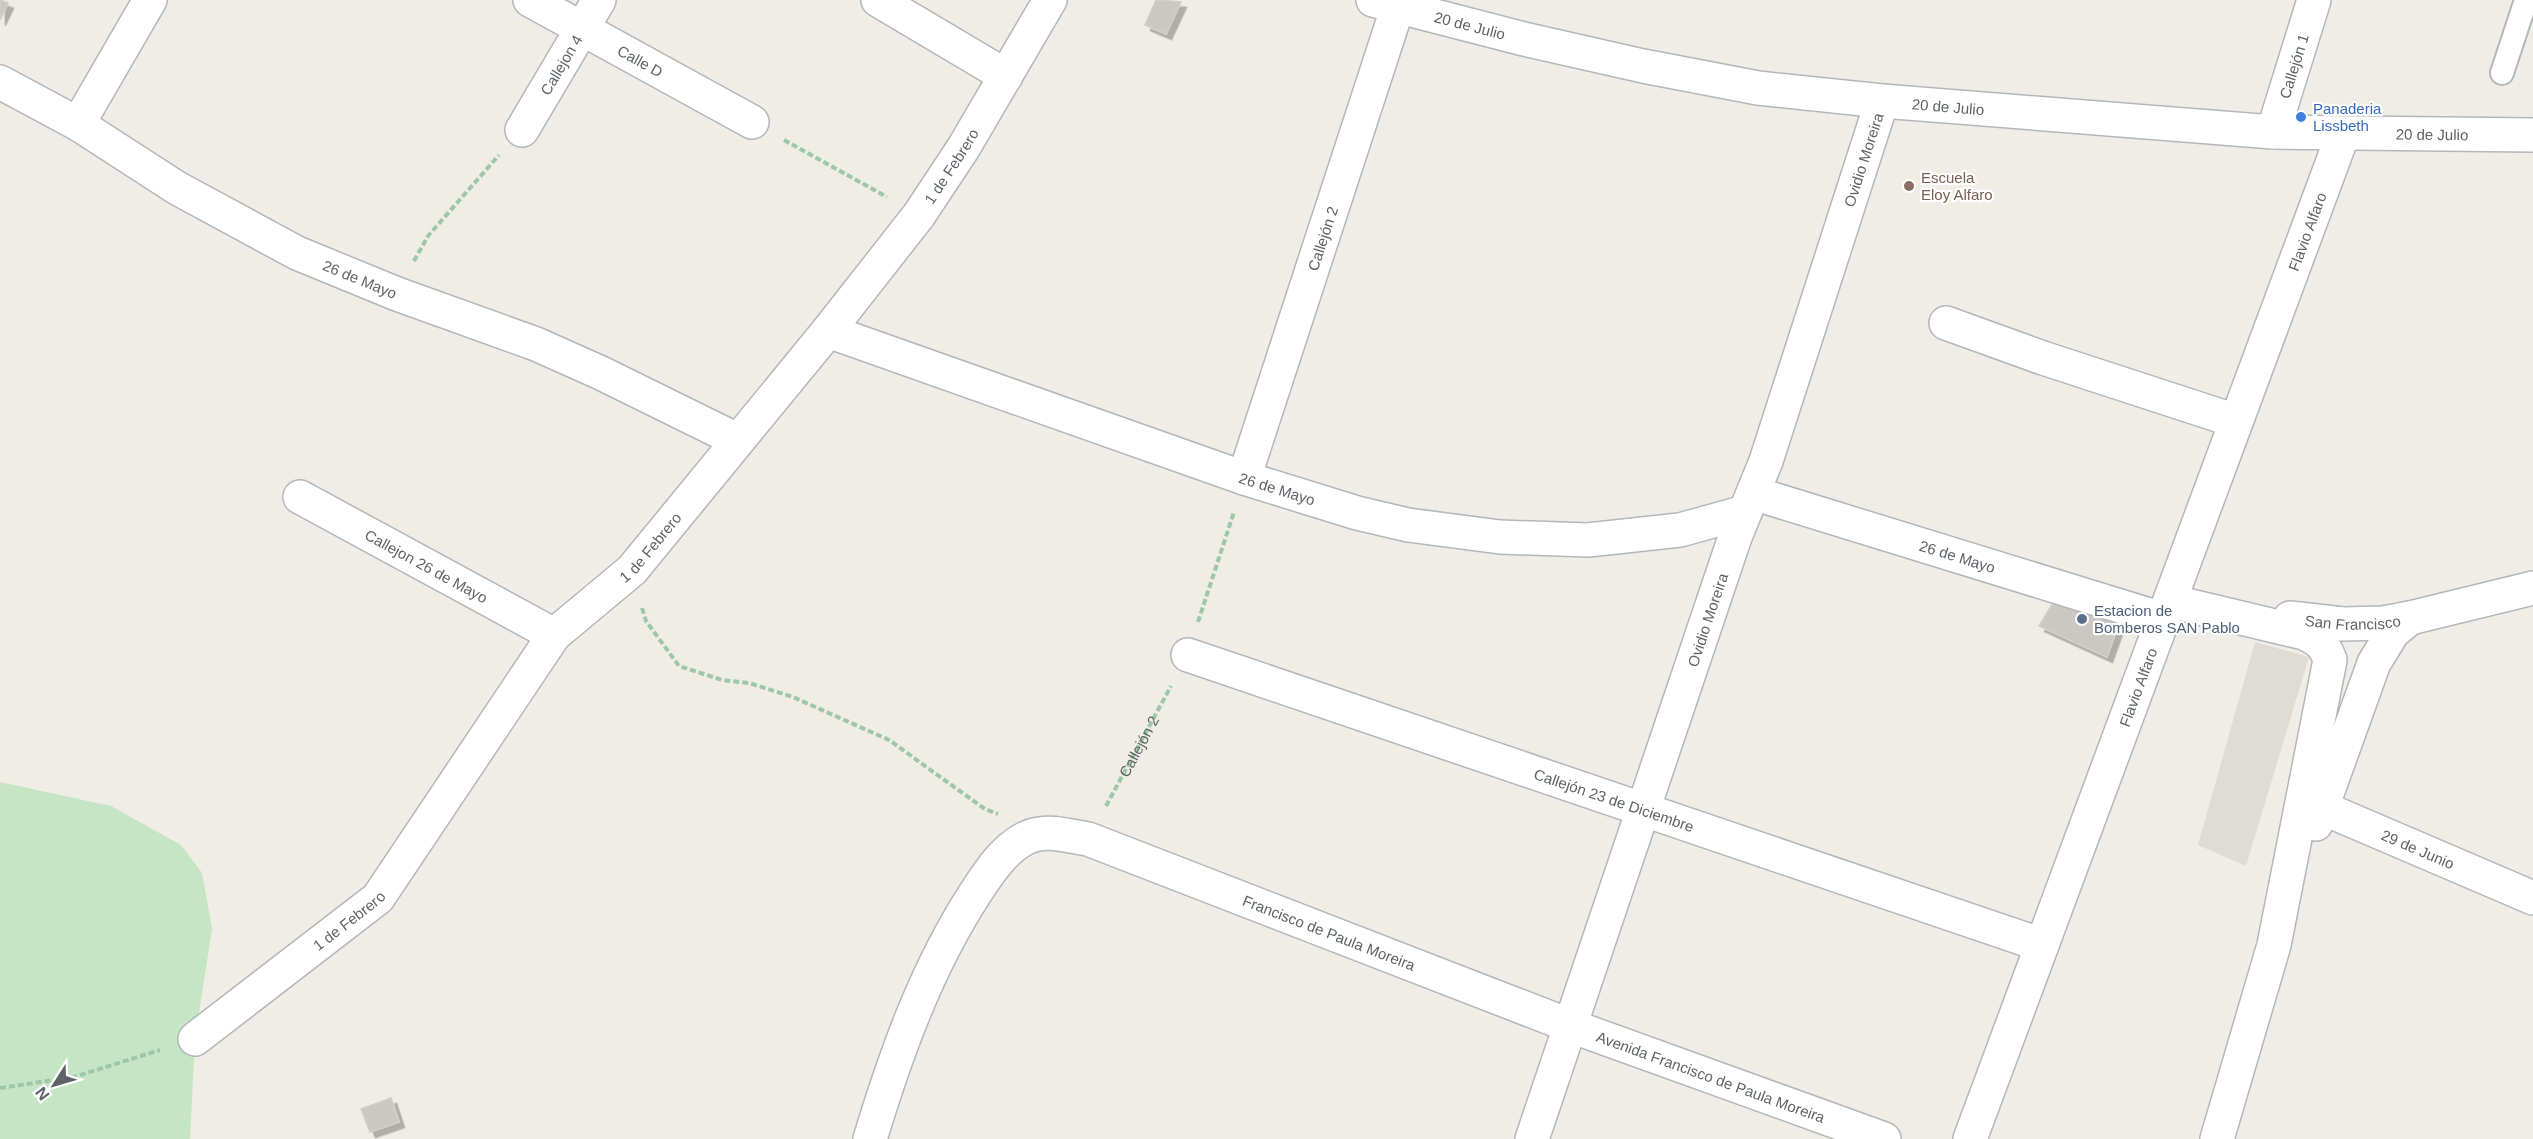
<svg xmlns="http://www.w3.org/2000/svg" width="2533" height="1139" font-family="Arial,sans-serif">
	<defs>
		<filter id="shadow"><feDropShadow dx="5.5" dy="5.5" stdDeviation="0" flood-color="#0004"/></filter>
	</defs>
	<rect width="100%" height="100%" fill="#efede6"/>
	<!-- education -->
	<path fill="#dfdcd5" d="M2255,642L2309,657L2246,866L2198,845Z"/>
	<!-- green -->
	<path fill="#c6e5c5" d="M0,782L111,806L181,845L202,873L212,929L195,1039L190,1139H0Z"/>
	<!-- building -->
	<path fill="#cbc8c4" stroke="#d3cec5" stroke-width="1.5" filter="url(#shadow)" d="M0,0L8,3L0,20Z
		M1156,0L1181,2L1166,34L1145,25Z
		M2061,590L2123,612L2107,657L2039,626Z
		M391,1098L399,1122L370,1132L361,1109Z"/>
	<g fill="none" stroke-linecap="round" stroke-linejoin="round">
		<defs>
			<path id="lane" d="M2502,73L2526,0"/>
			<g id="street">
				<path id="s2" d="M530,0L752,122"/>
				<path d="M878,0L1006,76"/>
				<path id="s3" d="M1373,0L1524,39L1643,66L1758,88L1882,101L2273,132L2533,135"/>
				<path id="s4" d="M0,82L78,124L177,188L297,253L397,294L536,344L601,373L737,440"/>
				<path d="M78,124L150,0"/>
				<path id="s5" d="M522,130L599,0"/>
				<path id="s6" d="M2273,132L2314,0"/>
				<path d="M1946,323L2043,358L2236,421"/>
				<path id="s7" d="M828,331L1244,478L1357,513L1408,525L1500,537L1588,540L1680,530L1745,512"/>
				<path id="s8" d="M1244,478L1400,0"/>
				<path id="s9" d="M1753,493L2162,619"/>
				<path id="s10" d="M300,497L554,635"/>
				<path d="M2170,601L2304,633C2318,639 2325,645 2330,660L2274,945L2217,1139"/>
				<path id="s11" d="M2290,618L2343,624L2383,623L2410,618L2533,588"/>
				<path id="s12" d="M1188,655L2042,945"/>
				<path id="s13" d="M2304,800L2533,898"/>
				<path d="M2316,824L2374,663L2393,632L2410,618"/>
				<path id="s14" d="M195,1039L378,898L554,635L632,570L828,331L919,215L964,147L1050,0"/>
				<path id="s15" d="M870,1139C896,1053 927,967 976,892C989,872 1004,849 1026,838C1045,828 1068,836 1088,839L1571,1026L1884,1139"/>
				<path id="s16" d="M1532,1139L1735,537L1766,461L1882,101"/>
				<path id="s17" d="M1970,1139L2343,134"/>
			</g>
		</defs>
		<!-- lane casing -->
		<use href="#lane" stroke="#b3b7ba" stroke-width="26"/>
		<!-- street casing -->
		<use href="#street" stroke="#b3b7ba" stroke-width="36"/>
		<!-- path -->
		<g stroke="#9ec6a8" stroke-width="4" stroke-dasharray="6 3" stroke-linecap="butt">
			<path d="M784,140L887,197"/>
			<path d="M414,261L428,236L499,155"/>
			<path d="M642,608L646,621L679,666L722,680L749,683L793,697L889,740L985,809L998,814"/>
			<path d="M1198,622L1234,512"/>
			<path id="s1" d="M1106,806L1171,686"/>
			<path d="M0,1088L74,1077L160,1050"/>
		</g>
		<!-- lane -->
		<use href="#lane" stroke="#fff" stroke-width="22"/>
		<!-- street -->
		<use href="#street" stroke="#fff" stroke-width="33"/>
	</g>
	<!-- markers -->
	<circle fill="#3f7fe0" stroke="#fff" stroke-width="2" cx="2301" cy="117" r="6"/>
	<circle fill="#8d6e63" stroke="#fff" stroke-width="2" cx="1909" cy="186" r="6"/>
	<circle fill="#5c6f8a" stroke="#fff" stroke-width="2" cx="2082" cy="619" r="6"/>
	<g text-anchor="middle" dominant-baseline="central" stroke-width="4.5" stroke-linejoin="round" paint-order="stroke">
		<!-- street labels -->
		<g font-size="15" fill="#5e6266" stroke="#fff">
			<text stroke="none"><textPath href="#s3" startOffset="100">20 de Julio</textPath></text>
			<text stroke="none"><textPath href="#s2" startOffset="126">Calle D</textPath></text>
			<text stroke="none"><textPath href="#s5" startOffset="76">Callejon 4</textPath></text>
			<text stroke="none"><textPath href="#s6" startOffset="69">Callejón 1</textPath></text>
			<text stroke="none"><textPath href="#s3" startOffset="586">20 de Julio</textPath></text>
			<text stroke="none"><textPath href="#s3" startOffset="1071">20 de Julio</textPath></text>
			<text stroke="none"><textPath href="#s16" startOffset="1034">Ovidio Moreira</textPath></text>
			<text stroke="none"><textPath href="#s14" startOffset="1164">1 de Febrero</textPath></text>
			<text stroke="none"><textPath href="#s17" startOffset="968">Flavio Alfaro</textPath></text>
			<text stroke="none"><textPath href="#s8" startOffset="252">Callejón 2</textPath></text>
			<text stroke="none"><textPath href="#s4" startOffset="411">26 de Mayo</textPath></text>
			<text stroke="none"><textPath href="#s7" startOffset="476">26 de Mayo</textPath></text>
			<text stroke="none"><textPath href="#s14" startOffset="678">1 de Febrero</textPath></text>
			<text stroke="none"><textPath href="#s9" startOffset="214">26 de Mayo</textPath></text>
			<text stroke="none"><textPath href="#s10" startOffset="144">Callejon 26 de Mayo</textPath></text>
			<text stroke="none"><textPath href="#s11" startOffset="63">San Francisco</textPath></text>
			<text stroke="none"><textPath href="#s16" startOffset="548">Ovidio Moreira</textPath></text>
			<text stroke="none"><textPath href="#s17" startOffset="482">Flavio Alfaro</textPath></text>
			<text stroke="none"><textPath href="#s1" startOffset="68">Callejón 2</textPath></text>
			<text stroke="none"><textPath href="#s12" startOffset="450">Callejón 23 de Diciembre</textPath></text>
			<text stroke="none"><textPath href="#s13" startOffset="124">29 de Junio</textPath></text>
			<text stroke="none"><textPath href="#s14" startOffset="194">1 de Febrero</textPath></text>
			<text stroke="none"><textPath href="#s15" startOffset="666">Francisco de Paula Moreira</textPath></text>
			<text stroke="none"><textPath href="#s15" startOffset="1074">Avenida Francisco de Paula Moreira</textPath></text>
		</g>
		<!-- shop labels -->
		<g font-size="15" fill="#366cbe" stroke="#fff" text-anchor="start">
			<text x="2313" y="108">Panaderia<tspan x="2313" dy="17">Lissbeth</tspan></text>
		</g>
		<!-- education labels -->
		<g font-size="15" fill="#785e54" stroke="#fff" text-anchor="start">
			<text x="1921" y="177">Escuela<tspan x="1921" dy="17">Eloy Alfaro</tspan></text>
		</g>
		<!-- service labels -->
		<g font-size="15" fill="#4e5e75" stroke="#fff" text-anchor="start">
			<text x="2094" y="610">Estacion de<tspan x="2094" dy="17">Bomberos SAN Pablo</tspan></text>
		</g>
	</g>
	<!-- north arrow -->
	<g transform="translate(54 1085) rotate(233)" stroke="#ffffff" stroke-width="4.5" paint-order="stroke">
	<path d="M0-4.5L10 22L0 15L-10 22Z" fill="#5e6266"/>
	<text y="-9" font-size="16" font-weight="bold" text-anchor="middle" fill="#5e6266">N</text>
	</g>
</svg>
